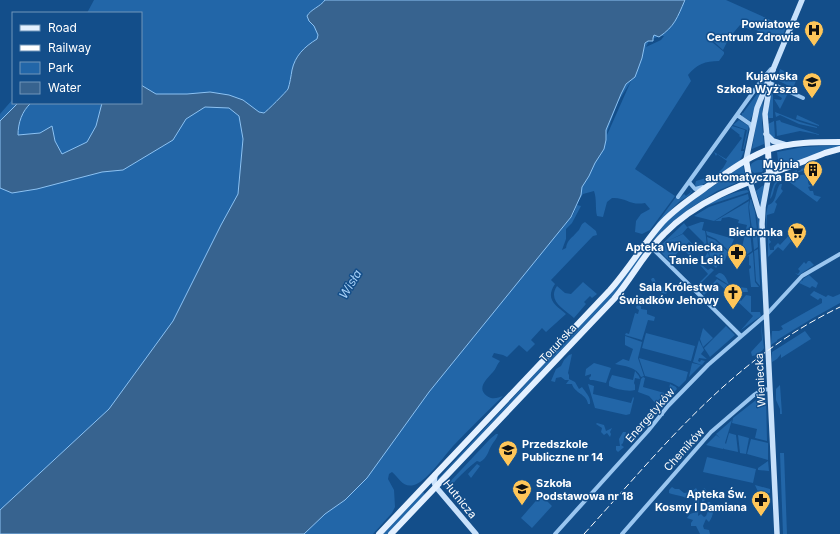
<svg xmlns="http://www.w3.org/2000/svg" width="840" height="534" font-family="Inter,sans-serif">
	<rect width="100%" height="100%" fill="#134e8a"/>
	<!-- green -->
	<path fill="#2266a8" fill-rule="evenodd" d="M94,0H685L684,4L686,0H726L786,27L781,41L752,28L751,30L740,25L729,38L723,50L713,41L712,42L724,52V54L719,61C705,61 697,64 688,75L691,81L635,169L675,196L650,230L642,234L635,232L636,221L641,214L650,209L645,203C630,206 626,197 612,198L607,202L603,217L597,216C595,208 597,200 594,191L583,194L560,230L573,215L577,205L581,206L572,223L566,229V239L562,250L566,248C567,240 572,238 577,232C581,229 580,224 585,222L596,231L597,235L593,236L551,280L555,284C545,299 555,305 566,314L546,332L542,328L531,340L535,344L527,352L519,345L507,357L503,355L494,353L492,357L500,361C497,364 496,369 493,372C487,379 476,388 487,396C492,400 498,398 503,396C486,413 469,429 453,446C445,455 425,483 414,485C403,488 399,478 392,472L389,474L388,479L394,490L395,507L392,513L373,534H0V114L13,99V103H141V13H87ZM659,36H664L661,40L646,47L649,41ZM631,81L607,135V132L618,102Z
		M780,69L784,71L783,75L796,81L793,88L777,80Z
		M766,77L767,78L750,121L742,116V113H743L762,87L760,85Z
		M772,87H773V118H769L767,117Z
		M775,87L788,93L780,109L774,99L781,100L782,98L774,93Z
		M763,101L762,122L764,144L752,149L758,113Z
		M775,112L800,122L817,127V128L799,124L780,115L776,117Z
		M797,115L819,125V126L796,119Z
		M739,120L749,126L744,149H743L747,130L733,125Z
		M780,120L781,122L821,135L800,131L777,136L776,121Z
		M774,121L775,137L773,138L769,134L768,124Z
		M732,126L745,130L741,151H744L740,161L699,187H697L695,185L696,181L716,175L723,168L727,161L717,154L716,156L714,152L726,159L742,138L739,136L740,135L731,128Z
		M840,145V147L779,168L777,152L803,147Z
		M758,160H763L766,166L762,172L754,173L751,170C749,164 753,162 758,160Z
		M743,165L746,179L717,191L689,209L671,223L652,241L659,229L678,211Z
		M806,167V170C796,173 782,176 776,184C773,189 774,195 770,199C774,178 777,178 797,170V172L801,170V169Z
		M801,175C805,174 808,176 809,180L808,182L809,185H810L811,186L808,187L810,191H813L814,195L821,197L817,202L788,181L786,182H785Z
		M780,184H782L781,189L783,191L775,202L777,204L774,213L767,215V232L766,214L768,205C777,203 775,191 780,184Z
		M765,185L761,206L756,191L762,186Z
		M690,190L692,191C690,196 685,198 680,201C668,212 657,226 646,239V238L676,197L679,199L684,194L686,196L691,192Z
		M747,190L749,192L706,206V205C716,200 736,191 747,190Z
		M748,194L749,199L714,221L694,216L709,207Z
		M751,195H752L759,222L763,291H762L757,213Z
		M751,199L755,212L757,230H755L757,231L758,247L754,250L752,230H755L752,229L749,207L750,200Z
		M749,201C747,210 751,220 750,229H746L747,225L738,223L739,220L729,217L722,218L721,221H715Z
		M701,222H704L702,230L705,231C707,240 706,250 710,258L707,237L715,240L728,252L725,260L718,266L717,265V267L716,268L705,257L708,252L703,246L701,247L704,243L688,227L682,234L667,241L683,234L700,252L689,242L684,247L692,255L691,257L682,248L670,261L665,257L659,249L661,246L659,247L684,223L687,227Z
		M746,230L750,231L752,251L743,257V254L739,256L732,255L731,253L735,246L739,244L740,246L742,247Z
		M706,231L734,239L729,251L716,239L707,235Z
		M793,231L797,234L783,251L778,247L768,257V236L771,237L769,239L771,242L769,244L770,250H774V247L778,243L780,245Z
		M758,249L760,283V286L756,281L754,251Z
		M645,250V251L619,289L436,482L437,480L615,287Z
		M753,252L755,282L759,287H751L749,269L751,268V266L749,265V256L746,257Z
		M808,261H810L814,265L799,275H798L795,273L798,274L800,271L798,269L804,262L806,264Z
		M701,264L708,270L711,268L714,270L700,284L699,283L708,274L700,265Z
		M719,273C725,273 727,280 729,285L715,276Z
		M809,275L818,283L816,288L812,286L810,288L799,283L802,280L803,281V279Z
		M652,278H654L657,285L663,287L667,292L666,294L662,293L650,287L651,285L654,284L651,280Z
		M717,279L729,286L747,288L748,292H742L736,287L731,293L741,301L746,295L751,296V312H760L761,316L741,330L753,316L717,282L704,295L701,291V289L705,292Z
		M583,282L597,294L592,298L590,296L584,302L586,304L574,318C564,309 547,301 557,286L565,293L571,294Z
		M814,291L826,297L828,295L833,297L840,294V303L813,318L777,340V341L771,345L772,331H779L783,329L781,326L822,303V299L820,298L818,300L810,295Z
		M637,305L641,306V309L647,310V314L655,317L654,321L648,320L642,340L625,335L626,333L629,334L635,313L638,314L639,310L636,308Z
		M761,323L764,348C763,351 756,356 752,356L751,352L762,340Z
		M726,326L735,335L710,357L704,348Z
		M703,328L713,338L703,347L700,339Z
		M805,331L811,339L781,358V354L777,359L772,362V352Z
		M646,333L695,346L691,361L642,348Z
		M625,336L642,342L638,358L644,376L641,377C637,367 624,366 615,364L623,359L629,361L633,349L625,345Z
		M699,340L704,350L701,354L707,359L699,358L698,361L700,362L701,360L705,361L702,365L693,362Z
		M572,354L568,373L569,375V379L575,382L579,389L582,387C586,393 591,397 590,404H588C587,394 574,393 572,384H566L569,380H565L561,377L556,378L555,382L551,381L556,369L561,366L564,360L569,355Z
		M639,358L688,372L686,380L679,387L672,383L645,376Z
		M594,363L608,367L611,368L606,383L593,380H590L589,378L591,376V374L585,376L586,369Z
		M692,363L701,365L689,377Z
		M635,371L639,376L640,379L635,378L634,383L635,385V390C629,392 615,389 609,386V382L612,375L633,380Z
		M643,377L645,378L643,387L668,394L670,384L676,387L677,389L665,401L660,399L657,402L660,406L657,409L656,407L657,405L649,396L638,392L641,379Z
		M588,384L594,386L593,394L631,403L633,397L634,398L630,414L626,415L595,408Z
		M780,385L782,414H780V409L776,400V389Z
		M763,396L766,398L767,441L755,438L757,429L732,423L733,418L760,397Z
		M732,420L725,443L724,442L726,444L729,433L736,435L738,452L724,449V448L723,449L706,445L716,435L720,438L716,434Z
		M597,423L604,425L606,431L612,428L610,432L611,434L610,437L607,433L604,435L601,432L602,428L596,424Z
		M623,432H626L623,443L621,445L624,447L623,448L618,452L616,450V446H620L619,439Z
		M496,434H498C497,438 495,440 493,443C488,450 488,458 480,462L477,461C472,464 462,474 457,479C453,483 451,489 446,491L445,487L490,439Z
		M738,435L749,438L746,454L740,453Z
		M751,439L768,443V460L747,454Z
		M780,453H784L787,534H783Z
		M707,457L756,469L753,483L703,472Z
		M768,461L769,471L758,470V468Z
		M477,464L480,466L471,478L468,474Z
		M755,485L770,489V493L759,494Z
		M672,487L675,489H679L684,493L691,492L696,488L699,493L698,516L701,514L704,517L706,516L708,511L707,503L708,502H710C714,510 714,515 709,522L706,519L703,526L704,529L709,530L710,534H700L696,526H691V523L693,520L687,518L690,514L696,512L697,511L693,505L696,496L692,495L686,498C680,495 674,495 669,493V490Z
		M704,488L710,494L709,496L705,493L707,496L704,498L705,500L702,503V496Z
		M423,492L425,494L388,534H383Z
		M553,493L557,495L560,493L569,496L568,498L559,497L556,499L552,495Z
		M541,495L552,506L532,528L521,518Z"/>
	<!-- water -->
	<path fill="#37638f" stroke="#8cc2f3" d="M325,0H685C677,18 675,26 659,37L654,35L653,38V41H648L645,43L642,58L638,69L635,77L626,84L621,94L606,130V140L604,149L595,163L589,176L582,187L581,195L571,217L429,392L367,478L345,500L325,514L304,534H0V510L109,409L173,321L221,225L238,194L243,139L239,116L229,108L205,107L186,119L173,140L123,170L102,172L37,189L12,193L0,188V121L18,103H31C22,111 18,123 18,135L40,133L52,126L55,141L62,154L87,142L96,126L102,103H141V85L156,94H187L210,92L229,95L243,100L259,112L264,113C266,112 287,91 288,89C290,83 291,76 292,70C295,56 304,47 317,39L318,35L314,26L309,21L307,16C311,9 320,7 325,0Z"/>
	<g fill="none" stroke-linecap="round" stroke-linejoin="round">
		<!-- street -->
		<path stroke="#9ac6f0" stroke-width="4" d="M768,82L803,98
			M737,115L750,124L752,129
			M689,182L695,189L703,187
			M678,197L764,77L771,69L774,70
			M651,247L741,336
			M656,411L662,414
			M555,534L648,431L668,406L708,365L766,315L802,276L840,254
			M622,534L711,432L754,395L762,390L770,389"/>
		<!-- secondary -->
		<path stroke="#c8e1fb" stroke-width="5.5" d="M766,134L773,141L786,145
			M768,150L765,114L770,84
			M746,160L757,108L802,0
			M769,174L763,207L762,224L777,534
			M750,182L760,216
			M435,475L434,482L436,487L476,534"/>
		<!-- primary -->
		<path stroke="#e3f0ff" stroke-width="6" d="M768,150L769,174
			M746,160L750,182
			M379,534L610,290C628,270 642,246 660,225C673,210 689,200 705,188C725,174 744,159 767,150C791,142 816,142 840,142
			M391,534L614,299C632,278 644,253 664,234C707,190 770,176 825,153L840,149"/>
		<!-- rail -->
		<path stroke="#fff" stroke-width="1" stroke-dasharray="7 3" stroke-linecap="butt" d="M584,534C663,447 732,359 840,307"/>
	</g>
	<!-- icons -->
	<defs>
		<symbol id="hospital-pin" viewBox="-11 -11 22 30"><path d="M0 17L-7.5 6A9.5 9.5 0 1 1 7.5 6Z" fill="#ffc659" stroke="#134e8a"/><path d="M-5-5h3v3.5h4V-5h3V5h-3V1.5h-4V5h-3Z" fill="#111"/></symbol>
		<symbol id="university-pin" viewBox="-11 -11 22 30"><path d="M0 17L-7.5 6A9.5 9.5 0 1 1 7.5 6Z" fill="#ffc659" stroke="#134e8a"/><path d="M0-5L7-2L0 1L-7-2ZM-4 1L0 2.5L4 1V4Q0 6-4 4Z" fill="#111"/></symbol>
		<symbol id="building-pin" viewBox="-11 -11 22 30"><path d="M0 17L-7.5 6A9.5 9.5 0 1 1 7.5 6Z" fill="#ffc659" stroke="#134e8a"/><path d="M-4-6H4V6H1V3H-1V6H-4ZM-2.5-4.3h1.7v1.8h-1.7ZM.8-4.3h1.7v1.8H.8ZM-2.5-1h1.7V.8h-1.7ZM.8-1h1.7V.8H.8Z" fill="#111"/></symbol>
		<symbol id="supermarket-pin" viewBox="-11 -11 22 30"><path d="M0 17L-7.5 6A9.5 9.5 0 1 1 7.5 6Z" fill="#ffc659" stroke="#134e8a"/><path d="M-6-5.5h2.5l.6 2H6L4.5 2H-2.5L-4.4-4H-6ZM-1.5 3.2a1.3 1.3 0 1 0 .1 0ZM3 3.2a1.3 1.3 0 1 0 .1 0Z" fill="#111"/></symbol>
		<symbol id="pharmacy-pin" viewBox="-11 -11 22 30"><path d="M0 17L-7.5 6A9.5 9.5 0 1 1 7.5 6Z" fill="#ffc659" stroke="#134e8a"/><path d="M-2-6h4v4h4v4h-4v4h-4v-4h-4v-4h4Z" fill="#111"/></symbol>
		<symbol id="church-pin" viewBox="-11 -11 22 30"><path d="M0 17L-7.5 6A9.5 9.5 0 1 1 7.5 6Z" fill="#ffc659" stroke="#134e8a"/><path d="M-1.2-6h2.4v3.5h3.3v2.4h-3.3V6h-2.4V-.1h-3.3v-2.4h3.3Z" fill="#111"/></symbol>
		<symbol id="school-pin" viewBox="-11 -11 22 30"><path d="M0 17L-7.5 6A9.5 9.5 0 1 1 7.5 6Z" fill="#ffc659" stroke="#134e8a"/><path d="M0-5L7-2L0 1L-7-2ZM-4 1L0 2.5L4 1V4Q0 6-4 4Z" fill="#111"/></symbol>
	</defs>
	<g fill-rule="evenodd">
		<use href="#hospital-pin" x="803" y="19" width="22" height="30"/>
		<use href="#university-pin" x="801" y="71" width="22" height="30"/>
		<use href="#building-pin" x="802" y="159" width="22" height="30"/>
		<use href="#supermarket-pin" x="786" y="221" width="22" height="30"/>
		<use href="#pharmacy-pin" x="726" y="242" width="22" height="30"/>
		<use href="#church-pin" x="722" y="282" width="22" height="30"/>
		<use href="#school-pin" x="497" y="439" width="22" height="30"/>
		<use href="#school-pin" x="511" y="478" width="22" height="30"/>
		<use href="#pharmacy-pin" x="750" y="489" width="22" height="30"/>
	</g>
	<g text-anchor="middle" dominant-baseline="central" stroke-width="3" stroke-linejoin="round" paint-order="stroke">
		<!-- poi labels -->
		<g font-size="11" font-weight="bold" fill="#fff" stroke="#134e8a" text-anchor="end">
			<text x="800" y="24">Powiatowe<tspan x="800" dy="13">Centrum Zdrowia</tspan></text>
			<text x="798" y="76">Kujawska<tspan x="798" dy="13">Szkoła Wyższa</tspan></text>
			<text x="799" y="164">Myjnia<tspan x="799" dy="13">automatyczna BP</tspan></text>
			<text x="783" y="232">Biedronka</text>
			<text x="723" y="247">Apteka Wieniecka<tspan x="723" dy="13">Tanie Leki</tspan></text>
			<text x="719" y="287">Sala Królestwa<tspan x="719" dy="13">Świadków Jehowy</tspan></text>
			<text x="522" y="444" text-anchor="start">Przedszkole<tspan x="522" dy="13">Publiczne nr 14</tspan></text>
			<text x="536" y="483" text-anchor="start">Szkoła<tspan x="536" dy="13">Podstawowa nr 18</tspan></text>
			<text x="747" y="494">Apteka Św.<tspan x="747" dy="13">Kosmy I Damiana</tspan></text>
		</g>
		<!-- street labels -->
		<g font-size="11" fill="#fff" stroke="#134e8a">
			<text transform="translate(558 343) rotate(-47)">Toruńska</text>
			<text transform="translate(760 380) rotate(-93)">Wieniecka</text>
			<text transform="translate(650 415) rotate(-49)">Energetyków</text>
			<text transform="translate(684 449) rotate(-48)">Chemików</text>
			<text transform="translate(460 499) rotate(51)">Hutnicza</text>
		</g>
		<!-- water labels -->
		<g font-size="12" font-style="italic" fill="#a6d0f7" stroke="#134e8a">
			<text transform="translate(350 284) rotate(-59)">Wisła</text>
		</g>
	</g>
	<!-- legend -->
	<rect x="12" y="12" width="130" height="92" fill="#134e8a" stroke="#7195b9"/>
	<rect x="20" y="25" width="20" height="6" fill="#e3f0ff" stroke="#7195b9"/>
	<text x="48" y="32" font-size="12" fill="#ffffff">Road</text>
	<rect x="20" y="45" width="20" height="6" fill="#ffffff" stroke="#7195b9"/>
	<text x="48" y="52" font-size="12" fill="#ffffff">Railway</text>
	<rect x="20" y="62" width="20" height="12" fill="#2266a8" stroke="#7195b9"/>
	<text x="48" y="72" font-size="12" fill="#ffffff">Park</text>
	<rect x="20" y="82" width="20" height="12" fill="#37638f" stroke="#7195b9"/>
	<text x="48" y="92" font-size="12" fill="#ffffff">Water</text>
</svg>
